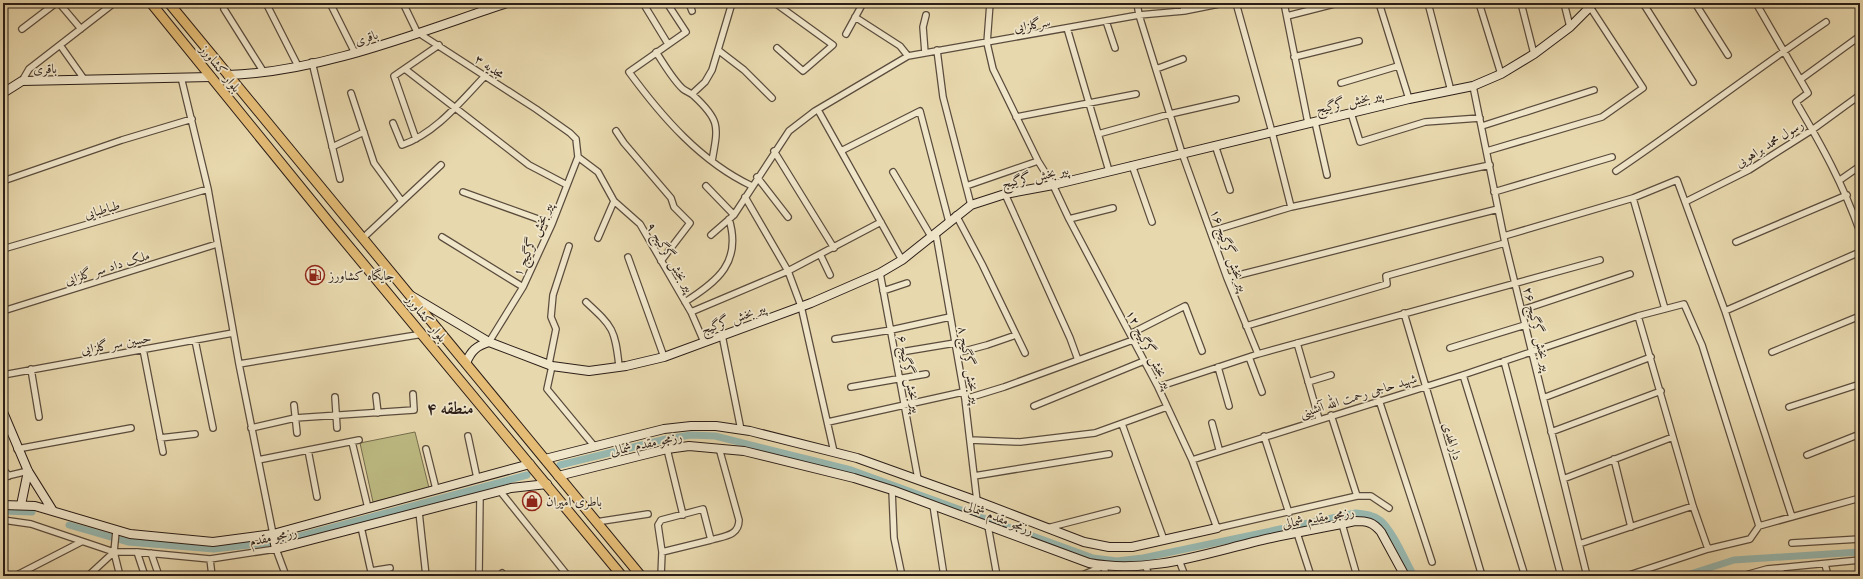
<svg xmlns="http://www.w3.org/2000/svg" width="1863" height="579" font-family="'Libre Caslon Text',Amiri,serif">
	<rect width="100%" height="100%" fill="#e8d8ad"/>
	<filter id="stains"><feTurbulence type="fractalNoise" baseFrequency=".005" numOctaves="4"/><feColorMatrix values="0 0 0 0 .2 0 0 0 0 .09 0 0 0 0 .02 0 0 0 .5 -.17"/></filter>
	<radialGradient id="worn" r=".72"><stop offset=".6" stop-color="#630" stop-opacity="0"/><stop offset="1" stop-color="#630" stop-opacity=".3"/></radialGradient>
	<!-- green -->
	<path fill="#bebc84" stroke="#746d4e" d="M415,432L429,488L373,502L360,443Z"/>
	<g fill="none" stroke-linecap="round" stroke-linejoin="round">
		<!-- canal -->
		<path stroke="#98b9b1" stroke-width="7" d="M560,465L666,439L691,435L715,436L851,470L1093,558L1117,561L1143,558L1356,513C1365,514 1373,515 1380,520C1392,529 1406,562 1414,576
			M3,511L32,512
			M69,525L128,542L214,549L268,543
			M282,541L527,475
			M1684,576L1734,560L1860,552"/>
		<defs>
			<path id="street" d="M59,3L81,29
				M266,3L298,66
				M330,3L355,53
				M403,3L417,32L536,109L570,133L576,139L578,157L552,224L523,287L489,342
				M479,3L483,11
				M643,3L668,44
				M667,3L686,32L629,72C662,117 701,162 752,186
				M689,3L692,11
				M775,3L833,45L803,71L777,48
				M990,3L987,43L993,69L1038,161L1053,185L1069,219L1158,387L1192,460L1217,528L1357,496H1371L1389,508
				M1137,3L1139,15L1182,153L1227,278L1258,354
				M1183,3L1184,11
				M1236,3L1272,132L1291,207
				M1284,3L1308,123
				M1379,3L1409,99
				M1428,3L1451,91
				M1479,3L1501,74
				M1521,3L1534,54
				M1564,3L1570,27
				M1643,3L1693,82
				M1695,3L1728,55
				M1756,3L1808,93L1796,102C1822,146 1843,184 1860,232
				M224,9L263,71
				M1287,16L1338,3
				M855,17L900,46L908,56
				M1106,21L1115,48
				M1067,28L1109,171
				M22,29L56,3
				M846,34L863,3
				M60,45L84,79
				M718,50L744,70L772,98
				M937,50L943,97L971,205
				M656,52C664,64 673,80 683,89C687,92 691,93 694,96C721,121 718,127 712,161
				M925,53L923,27L926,15
				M1294,57L1359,41
				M312,62L340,179
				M405,69L529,165L567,185
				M1156,69L1183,59
				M181,77L208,189L239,364L273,534
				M1801,79L1860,36
				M22,81L29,69L114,3
				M1341,83L1398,66
				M1473,86L1505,243L1587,576
				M351,93L374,163L401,200
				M692,94L705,82L712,70L732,3
				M818,110L902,260
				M1351,113L1360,142L1425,122L1480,118
				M1016,117L1136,94
				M1315,122L1327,175
				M393,123L402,145C436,133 460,102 485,76
				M1482,126L1594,90
				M616,131L624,143L671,198L674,207L690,223L661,261
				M1098,134L1170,114L1236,99
				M416,139L394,76L439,45
				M1215,145L1230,190
				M332,147L364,132
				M774,151L834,248
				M841,151L920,111L949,222
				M1487,151L1602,117L1643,88L1590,7
				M578,157L598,172L614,201L640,224L691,312L704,342
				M1132,165L1152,222
				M1616,171C1687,123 1755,70 1826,22
				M893,172L932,238
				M757,177L788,217
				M1840,180L1860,166
				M3,181L122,140L192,119
				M706,186L734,215
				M966,186L1038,161
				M463,192L552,224
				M1494,192L1612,157
				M1005,194L1070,338L1078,360
				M745,197L788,271L801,306L834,452
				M1633,198L1665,309
				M1685,202L1749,170L1812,130L1860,95
				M956,215L982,264L1025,353
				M1069,219L1113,208
				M1212,231L1291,207L1490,165
				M936,234L965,399L977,501
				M711,235L734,215L789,131L815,111L908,56L1139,15L1184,11L1224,3
				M1504,236L1633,198L1677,180L1725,311L1792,517
				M442,237L523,287
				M363,238L441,165
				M598,238L614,201
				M1736,242L1847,195
				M3,249L208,189
				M820,254L830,275
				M628,257L664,357
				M880,273L918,479
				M1227,278L1498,209
				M883,291L907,283
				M586,302C613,327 615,329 619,366
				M685,302C718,281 742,262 729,219
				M1522,310L1630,274
				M3,311L217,244
				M1725,311L1860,252
				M691,312L788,271L881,222
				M1404,313L1482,576
				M1638,316L1693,506L1708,549
				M1246,326L1387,284L1386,276L1505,243
				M1130,334L1185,306L1202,351
				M722,335L741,430
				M835,339L891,330L950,317
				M195,340L213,428
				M1297,343L1319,419
				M1450,348L1525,325
				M143,349L163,452
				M1772,352L1860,316
				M895,353L955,343
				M957,353L987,345L1016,335
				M1249,357L1262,392
				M1504,361L1561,576
				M239,364L423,334
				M549,364L556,329L551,317L553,295L569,246
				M552,366L547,389L595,447
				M1218,367L1229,406
				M31,369L39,417
				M3,375L233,333
				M1463,375L1525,576
				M1308,382L1331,375
				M851,387L926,374
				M1158,387L1258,354L1600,260
				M376,396L378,413
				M335,397L337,428
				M1543,398L1651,357
				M965,399L1004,387L1133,340
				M1379,400L1432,562
				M294,405L297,433
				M1034,406L1144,361
				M1789,407L1860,384
				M1331,415L1357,496
				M828,422L963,392
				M1212,423L1219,449
				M1122,424L1164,540
				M251,428L295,418L414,410L413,394
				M1551,432L1661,391
				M468,436L477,478
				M1264,436L1289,513
				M160,438L195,434
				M970,440L1020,442L1095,433L1167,407
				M352,442L368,508
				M17,449L131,428
				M426,449L436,489
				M667,449L683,515
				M308,450L317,497
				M1807,455L1860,434
				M1614,459L1631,527
				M258,460L359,440
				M1192,460L1463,375L1638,316L1684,304L1702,345L1759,526
				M3,469L9,476
				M974,476L1109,454
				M3,477L28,471
				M1563,479L1673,437
				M892,490L894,538L902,576
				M500,491L568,576
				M933,505L944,576
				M419,512L426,576
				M3,520L31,524L114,552H137L210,559L276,549L286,576
				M596,522L648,514
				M1342,524L1357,576
				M988,526L997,576
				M361,527L372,576
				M1047,528L1117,510
				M116,531L114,552L120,576
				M1297,533L1311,576
				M711,540C724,536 739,536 739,520L719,448
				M1792,543L1860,539
				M1579,544L1693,506
				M137,552L145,576
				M151,553L159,576
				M210,559L212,576
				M1179,560L1185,576
				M1825,564L1828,576
				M1146,567L1149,576
				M1780,568L1782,576
				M371,571L390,568
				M502,573L504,576
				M15,576L81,542
				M88,576L114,552
				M479,576L480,496
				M661,576L662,552L658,525L661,520L703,509L711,540L662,552
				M1080,576L1104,566L1106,576
				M1626,576L1708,549L1750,539L1759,526L1860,498
				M1742,576L1767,569L1860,560"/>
			<path id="secondary" d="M228,75C322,72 419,32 507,3
				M3,93L22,81L211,77
				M410,295L489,342L552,366L589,371L626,366L664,357L811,303L880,273L902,260L971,205L1005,194L1053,185L1409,99L1473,86L1501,74L1534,54L1570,27L1594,3
				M466,363C471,351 476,346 489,342
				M3,412L28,471L53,511
				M545,459L664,429L691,426H716L750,431L857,458L977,501L1084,542L1109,547H1132L1217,528
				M558,476L667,449L689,446L744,451L854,478L892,490L1089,563C1152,575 1211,551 1271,538C1299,532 1327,527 1355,521C1367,521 1373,522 1381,532L1405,576
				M3,505L35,506L130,534L213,542L273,534L530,464
				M21,505L28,471
				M273,534L276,549L511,488L547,484"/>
			<path id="primary" d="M151,3L332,226L622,576
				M169,3L641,576"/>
		</defs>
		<!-- street casing -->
		<use href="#street" stroke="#5a4c3d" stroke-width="8"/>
		<!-- secondary casing -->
		<use href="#secondary" stroke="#2b1e18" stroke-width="10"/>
		<!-- primary casing -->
		<use href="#primary" stroke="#2b1e18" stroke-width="11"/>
		<!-- street -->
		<use href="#street" stroke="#f0e6ca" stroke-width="5.5"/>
		<!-- secondary -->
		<use href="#secondary" stroke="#f0e6ca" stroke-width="8"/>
		<!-- primary -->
		<use href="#primary" stroke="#e4bc76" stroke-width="9"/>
	</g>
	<!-- icons -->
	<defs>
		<symbol id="fuel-ring" viewBox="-11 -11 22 22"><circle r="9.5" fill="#f0e6ca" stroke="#8f2418" stroke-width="1.5"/><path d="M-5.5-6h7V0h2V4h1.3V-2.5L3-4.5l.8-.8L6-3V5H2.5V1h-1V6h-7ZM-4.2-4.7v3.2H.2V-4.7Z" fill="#8f2418"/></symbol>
		<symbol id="shop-ring" viewBox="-11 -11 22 22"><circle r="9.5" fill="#f0e6ca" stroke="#8f2418" stroke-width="1.5"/><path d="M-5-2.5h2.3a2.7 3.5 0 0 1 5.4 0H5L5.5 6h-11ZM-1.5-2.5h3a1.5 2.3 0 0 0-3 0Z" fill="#8f2418"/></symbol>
	</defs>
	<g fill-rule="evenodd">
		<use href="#fuel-ring" x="304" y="264" width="22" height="22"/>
		<use href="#shop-ring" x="521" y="490" width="22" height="22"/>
	</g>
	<g text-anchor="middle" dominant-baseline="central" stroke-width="3.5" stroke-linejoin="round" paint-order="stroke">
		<!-- street labels -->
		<g font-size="13" fill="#2b1e18" stroke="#f0e6ca">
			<text transform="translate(1032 24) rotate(-10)">سرگلزایی</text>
			<text transform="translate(366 37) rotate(-18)">باقری</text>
			<text transform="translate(490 66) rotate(33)">مجدیه ۳</text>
			<text transform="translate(45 68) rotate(-1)">باقری</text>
			<text transform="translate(221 68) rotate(51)">بلوار کشاورز</text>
			<text transform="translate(1349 101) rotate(-13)">پیر بخش گرگیج</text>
			<text transform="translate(1769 143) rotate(-32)">رسول محمد براهویی</text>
			<text transform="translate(1035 176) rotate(-12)">پیر بخش گرگیج</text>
			<text transform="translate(102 209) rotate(-16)">طباطبایی</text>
			<text transform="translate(532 239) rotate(-66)">پیر بخش گرگیج ۱</text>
			<text transform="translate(1230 250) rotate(70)">پیر بخش گرگیج ۱۶</text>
			<text transform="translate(671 257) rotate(59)">پیر بخش گرگیج ۹</text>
			<text transform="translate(107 267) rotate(-17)">ملک داد سر گلزایی</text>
			<text transform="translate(427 318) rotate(51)">بلوار کشاورز</text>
			<text transform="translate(733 318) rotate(-20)">پیر بخش گرگیج</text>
			<text transform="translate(1538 329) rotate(77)">پیر بخش گرگیج ۲۶</text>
			<text transform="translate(116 343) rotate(-10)">حسین سر گلزایی</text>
			<text transform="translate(1150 349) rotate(63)">پیر بخش گرگیج ۱۲</text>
			<text transform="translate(970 365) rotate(80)">پیر بخش گرگیج ۸</text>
			<text transform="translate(910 374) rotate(79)">پیر بخش گرگیج ۶</text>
			<text transform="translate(1358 395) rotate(-17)">شهید حاجی رحمت الله آنشینی</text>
			<text transform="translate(1453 441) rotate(73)">دارالهدی</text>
			<text transform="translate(646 443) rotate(-12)">رزمجو مقدم شمالی</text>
			<text transform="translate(999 517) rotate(21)">رزمجو مقدم شمالی</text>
			<text transform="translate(1318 517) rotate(-10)">رزمجو مقدم شمالی</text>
			<text transform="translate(273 536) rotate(-12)">رزمجو مقدم</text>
		</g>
		<!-- poi labels -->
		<g font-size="13" fill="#2b1e18" stroke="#f0e6ca" text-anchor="start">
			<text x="329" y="275">جایگاه کشاورز</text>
			<text x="546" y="501">باطری امیران</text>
		</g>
		<!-- district labels -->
		<g font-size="17" font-weight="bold" fill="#2b1e18" stroke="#f0e6ca">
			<text x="450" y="408">منطقه ۴</text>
		</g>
	</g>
	<!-- margin -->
	<rect width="1863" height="579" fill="none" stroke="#e8d8ad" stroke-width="16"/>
	<rect x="4" y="4" width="1855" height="571" fill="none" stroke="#2b1e18" stroke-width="2"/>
	<rect x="8" y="8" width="1847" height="563" fill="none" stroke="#2b1e18"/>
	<rect width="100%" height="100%" filter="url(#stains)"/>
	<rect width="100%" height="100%" fill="url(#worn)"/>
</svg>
